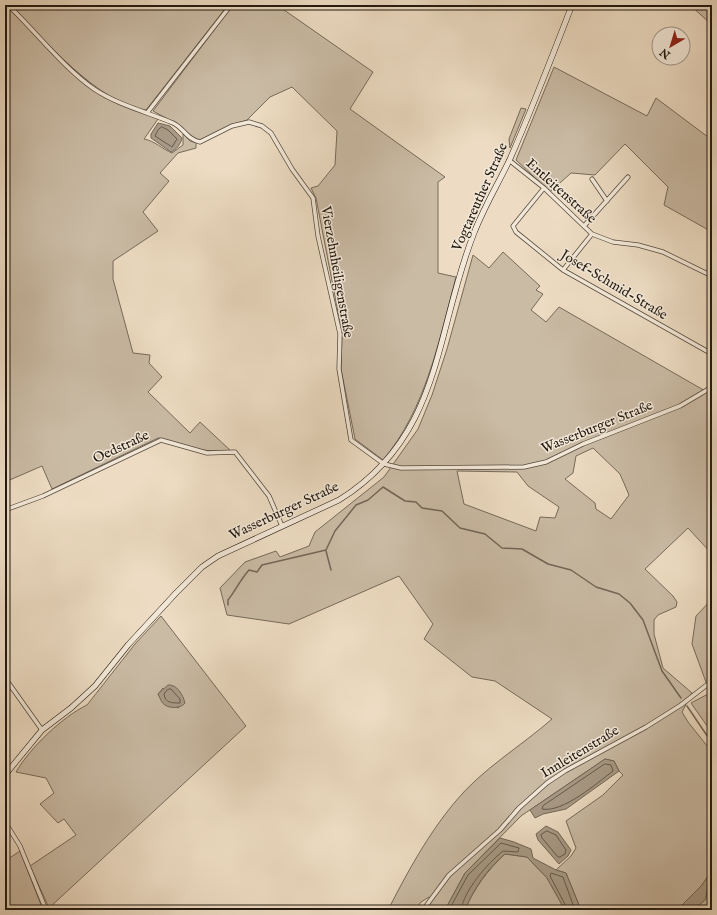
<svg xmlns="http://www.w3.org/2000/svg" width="717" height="915" font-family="'IM FELL English',serif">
	<rect width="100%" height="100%" fill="#eddcc3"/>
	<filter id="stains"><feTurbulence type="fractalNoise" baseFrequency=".005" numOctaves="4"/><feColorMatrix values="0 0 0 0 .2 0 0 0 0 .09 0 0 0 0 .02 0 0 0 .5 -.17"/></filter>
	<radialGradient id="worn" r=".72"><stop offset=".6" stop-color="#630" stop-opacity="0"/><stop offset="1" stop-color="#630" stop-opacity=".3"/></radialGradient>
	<!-- green -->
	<path fill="#cabba5" stroke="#766a5a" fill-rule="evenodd" d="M5,5L85,84L105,98L158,119L144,139C155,141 162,149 172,153L183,145V134L190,141L196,143V148L178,153L160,173L169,181L143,212L158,231L113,261V279L133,353L150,355L149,363L162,377L148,392L190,433L200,422L231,451C214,451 196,451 179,445C172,442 167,439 158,438L52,489L42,466L5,482Z
		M10,5H228L146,110C100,105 42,38 10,5Z
		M233,5H277L373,72L350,109L445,177L438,182V273L456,277C439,340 426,409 383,460L355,439L341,369L342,333L316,198L311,188L318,186L335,165L337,131L292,87L270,97L247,120L218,131L200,140H196L179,125L153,111Z
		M690,5H703L712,9V25Z
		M554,67L647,116L656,98L712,140V232L664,205L668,187L625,144L595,175L571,173L550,192L516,160Z
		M521,108L526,109L510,148L509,139Z
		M503,252L540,286L536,290L543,294L531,310L546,322L559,307L707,392L709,398L712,399V554L688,528L645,569L673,596L677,602L676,607L658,615L654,620V634L663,668L692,693L682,712L688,722L712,752V870L702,885L677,910H581L566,873L556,870L571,856L576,848L566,821L603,795L623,775L619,771L614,761L605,759L521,816L465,873L445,910H427L431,900L429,897L421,902L415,910H388C407,873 428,834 455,802C482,769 520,747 552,719L495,681L472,677L424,639L433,624L399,576L289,624L227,615L220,588L245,562L276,551L280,557L309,546L315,532L384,477L418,429L432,395L447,349L473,255L489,268ZM593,448L620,474L629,495L611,519L596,509L595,503L565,479L573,473L576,456ZM457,471L517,472L528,486L559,507L555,518L540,517L536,531L464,504Z
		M712,599V733L691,703L710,693L692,644L696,616Z
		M161,616L246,726L49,908L30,866L76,835L64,819L58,823L40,804L54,793L46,778L16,772C30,748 62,717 87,705L135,644ZM163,688L179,708C164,704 166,708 158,694Z
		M20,851L43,910H5V861Z
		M505,854L527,857L547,878L565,910H465C474,888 488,870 505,854Z
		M712,880V910H693L706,899V889Z"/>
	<!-- water -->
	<path fill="#a89a86" stroke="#726657" d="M158,123L170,126L182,138C181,144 176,150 171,152L151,138V134Z
		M168,685C177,684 183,695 185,703C182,708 170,709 165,705C161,703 160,697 158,694Z
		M605,759L614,761L619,771L566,809L543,814L535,818L530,810Z
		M546,826L558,832L571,850L568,856L559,864L538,840L536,834Z
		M500,838L514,842L531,849L533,858L556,870L566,873L581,910H565L547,878L527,857L505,854C487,869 474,888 465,910H445L465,873Z
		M712,870C712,884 706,885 706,899L693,910H677L702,885Z"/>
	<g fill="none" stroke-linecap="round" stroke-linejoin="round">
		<!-- shore -->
		<path stroke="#645a4b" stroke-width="1" d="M162,127L168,130L177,139L172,147L155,136L158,130Z
			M171,689L180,699V703C172,703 165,703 164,694L167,690Z
			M605,764L611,765L613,771C597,783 563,813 542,809L543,806Z
			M547,831L556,835L566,850L565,854L560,857H558L542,838L541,835Z
			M449,910L468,875L501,843L519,848L518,852L503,851C488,863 464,890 461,910
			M568,910L550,876L551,873L563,877L575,910"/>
		<!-- stream -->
		<path stroke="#726657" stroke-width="1.5" d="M326,551L331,570
			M228,605V600C236,590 240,580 249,570L257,572L262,565L326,550L335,531L356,505L368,500L383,487L405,501L416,502L422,508L442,511L460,528L485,534L502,548L522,549L548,564L571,570L596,587L619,594L630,603L643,620L662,671L681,698
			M687,706L712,743"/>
		<defs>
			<path id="street" d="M8,5C36,32 63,67 94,89C118,105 147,112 173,123C184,128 185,138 200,142L232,126L249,122L262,126L271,133L292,169L313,198L318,236L340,334L339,369L351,440L384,464L401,468L524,467L546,462L583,444L680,406L712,387
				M147,113L231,5
				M509,160L544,188L592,234L613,242L638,245L663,252L712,276
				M592,179L607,201
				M544,188L513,226L516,232L563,270L712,354
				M584,226L628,177
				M563,270L592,234
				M5,510L43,496L161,440L207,453L235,452L269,496L282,526
				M5,678L42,730
				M5,822L20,846L46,910
				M423,910L449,875L500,830L519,808L547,783L565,771L646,727L681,705L712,681"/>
			<path id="secondary" d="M5,775L42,730L71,708L95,686L128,645L176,593L202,567L218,556L339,500C443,435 434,334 474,233C484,207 498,184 510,159C532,109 552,57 572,5"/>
		</defs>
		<!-- street casing -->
		<use href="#street" stroke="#544a3d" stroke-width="5"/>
		<!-- secondary casing -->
		<use href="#secondary" stroke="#211910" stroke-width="6"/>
		<!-- street -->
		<use href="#street" stroke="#f3e8d8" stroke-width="3.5"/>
		<!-- secondary -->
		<use href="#secondary" stroke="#f3e8d8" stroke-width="5"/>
	</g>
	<g text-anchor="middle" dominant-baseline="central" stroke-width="3" stroke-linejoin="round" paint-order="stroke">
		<!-- street labels -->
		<g font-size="14" fill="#211910" stroke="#f3e8d8">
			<text transform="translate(561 191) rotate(42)">Entleitenstraße</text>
			<text transform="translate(480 197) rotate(-66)">Vogtareuther Straße</text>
			<text transform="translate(337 272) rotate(80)">Vierzehnheiligenstraße</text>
			<text transform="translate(614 285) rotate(31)">Josef-Schmid-Straße</text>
			<text transform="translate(597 427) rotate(-22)">Wasserburger Straße</text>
			<text transform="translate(121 447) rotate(-25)">Oedstraße</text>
			<text transform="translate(284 511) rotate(-25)">Wasserburger Straße</text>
			<text transform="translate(580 752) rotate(-31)">Innleitenstraße</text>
		</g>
	</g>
	<!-- margin -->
	<rect width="717" height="915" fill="none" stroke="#eddcc3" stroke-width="20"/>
	<rect x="6" y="6" width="705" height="903" fill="none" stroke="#211910" stroke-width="2"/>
	<rect x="10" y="10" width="697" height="895" fill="none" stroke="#211910"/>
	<!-- north arrow -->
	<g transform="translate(671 46) rotate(218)"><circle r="19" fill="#f3e8d8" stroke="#9f9588"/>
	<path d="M0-3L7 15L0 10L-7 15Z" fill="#8f2418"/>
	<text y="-6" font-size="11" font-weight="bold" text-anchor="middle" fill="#211910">N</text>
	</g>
	<rect width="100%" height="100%" filter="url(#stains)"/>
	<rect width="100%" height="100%" fill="url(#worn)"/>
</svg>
